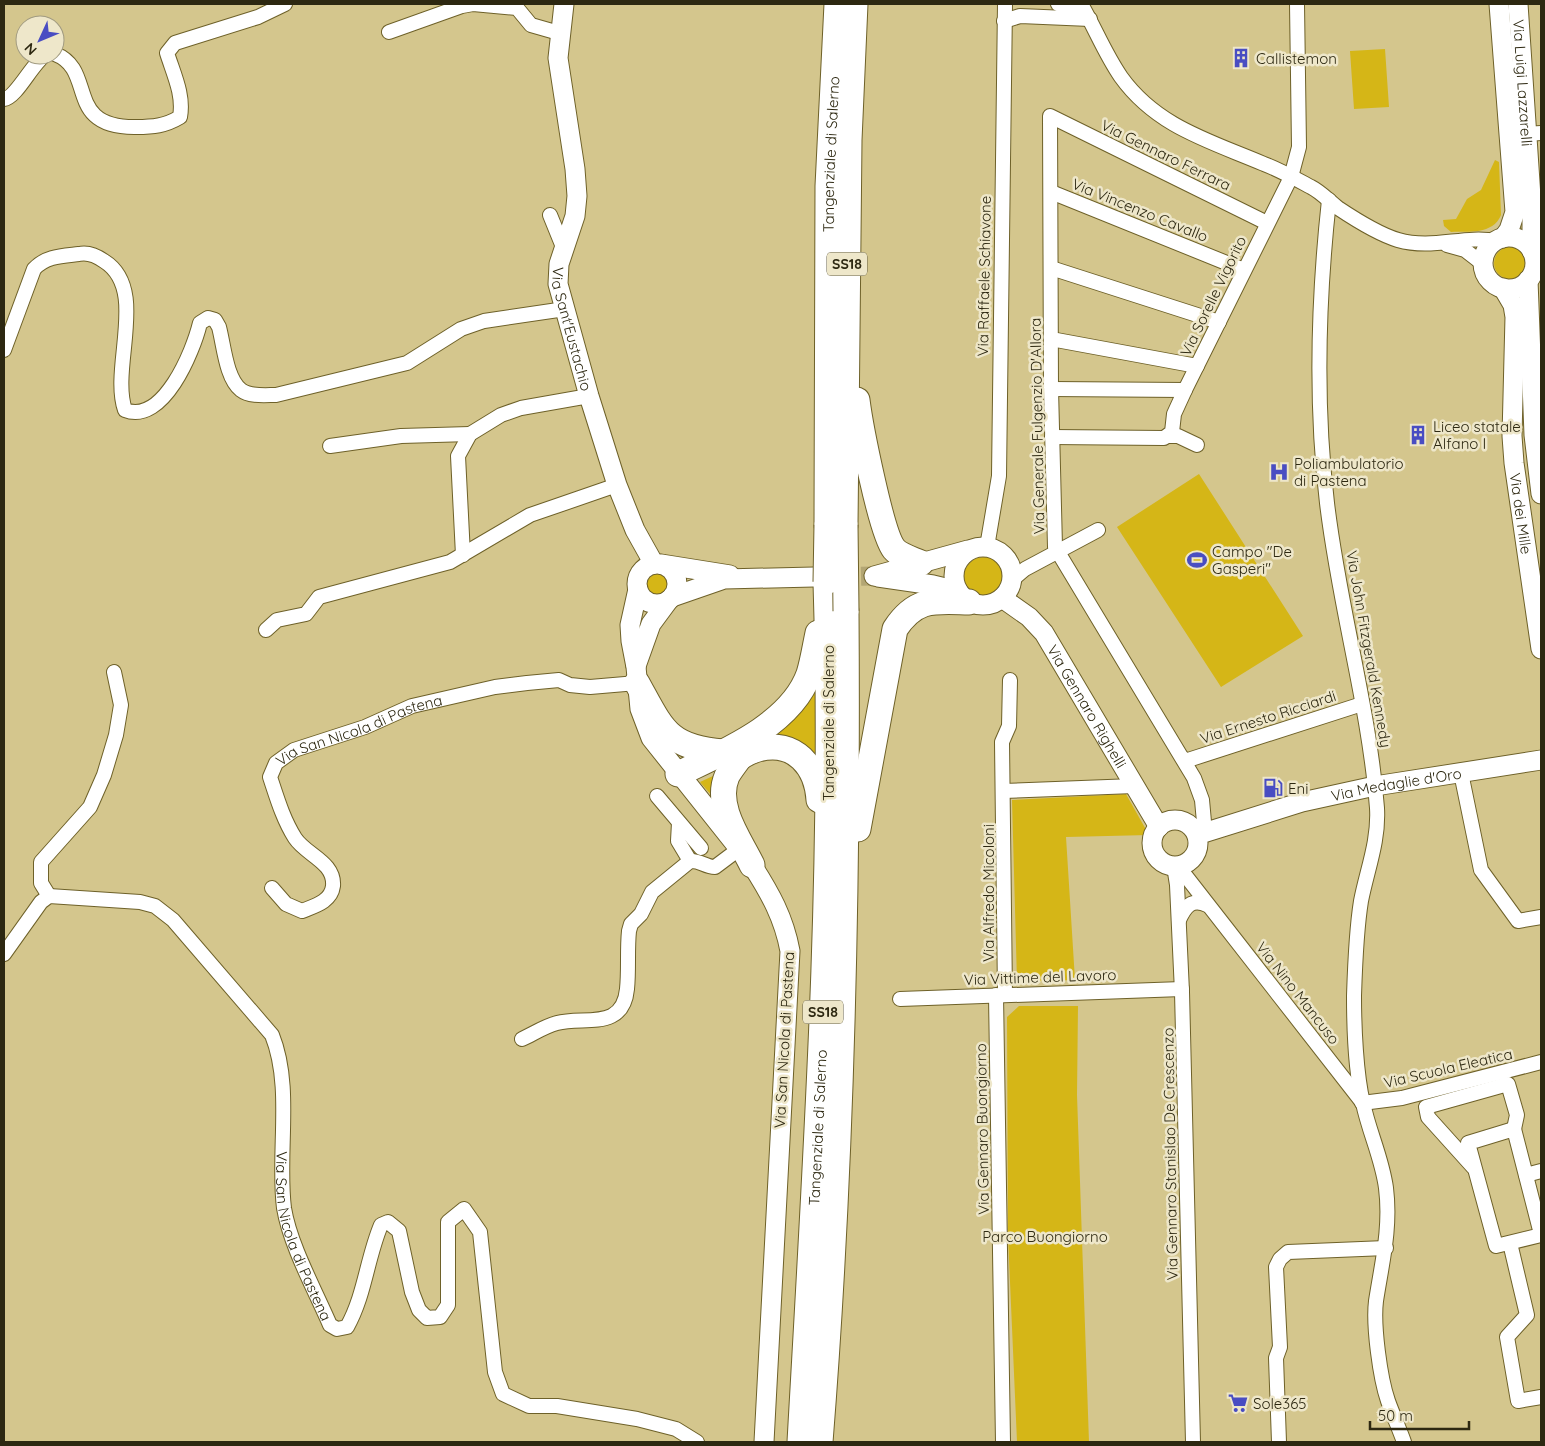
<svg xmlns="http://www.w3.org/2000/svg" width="1545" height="1446" font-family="Quicksand,sans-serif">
	<rect width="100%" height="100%" fill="#d4c68d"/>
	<!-- green -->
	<path fill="#d5b617" d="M1385,49L1389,107L1354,109L1350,51Z
		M1495,160L1499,162L1501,215C1493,235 1468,231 1451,232L1444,226L1443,220L1456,219L1467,199L1481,190Z
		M1494 263a16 16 0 1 1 32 0a16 16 0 1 1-32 0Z
		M1199,474L1303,636L1221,687L1117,527Z
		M964 577a20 20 0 1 1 40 0a20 20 0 1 1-40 0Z
		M647 585a11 11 0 1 1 22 0a11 11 0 1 1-22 0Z
		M819,663V770L749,744Z
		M726,770L718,803L700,782Z
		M1126,794L1149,835L1066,837L1075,980L1017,982L1012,800Z
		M1019,1006H1078L1077,1095L1089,1442H1017L1008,1236L1007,1017Z"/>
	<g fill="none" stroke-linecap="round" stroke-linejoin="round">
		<!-- secondary-tunnel -->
		<path stroke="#b3a674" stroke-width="19" stroke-dasharray="19 9" stroke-linecap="butt" d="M833,577L874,576"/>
		<defs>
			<g id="street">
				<path d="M1058,4L1085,17"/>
				<path d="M1081,4C1095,28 1105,54 1121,77C1157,127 1210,141 1264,164C1280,170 1296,179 1311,187C1321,192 1329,201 1338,208C1356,220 1378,234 1398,240C1433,250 1463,235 1496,241"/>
				<path d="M1004,21L1020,16L1090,19"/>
				<path d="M389,32L462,6L473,4L517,8L531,25L559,33"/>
				<path d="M55,54C97,70 63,128 136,127C153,127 165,126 180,117C184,95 174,75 167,53L175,43L258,17L285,4"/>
				<path d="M4,99C16,98 32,64 45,55"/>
				<path d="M1526,134L1541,133"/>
				<path d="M1051,192L1244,270"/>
				<path d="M1329,200C1318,301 1315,402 1327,503C1339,606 1369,706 1377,808C1379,841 1367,870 1361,901C1356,932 1355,965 1354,996C1354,1026 1356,1074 1363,1103C1369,1132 1382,1158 1386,1188C1391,1228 1382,1262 1376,1301C1373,1325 1380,1378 1388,1401C1393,1415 1399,1428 1404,1442"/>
				<path d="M550,215L563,247"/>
				<path d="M1447,245L1465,250L1483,264"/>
				<path d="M1535,262L1541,271"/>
				<path d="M1051,268L1219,322"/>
				<path d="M1051,339L1197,366"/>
				<path d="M4,350L34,269C46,256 62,256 79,254C88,252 97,256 104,261C149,289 110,367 125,410C163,425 193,352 200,323L208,318L215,320L219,327C224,346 226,378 241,390C250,397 266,395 276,395L407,363L461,329L484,321L565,309"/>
				<path d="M1051,389L1185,390"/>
				<path d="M1169,436H1178L1197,445"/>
				<path d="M1052,437L1164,438L1172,432L1174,414L1185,390L1291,177L1299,147L1297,4"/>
				<path d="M330,446L401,436L470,434"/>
				<path d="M987,547L999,476L1005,4"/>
				<path d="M463,555L458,456L470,434L501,415L521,408L589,396"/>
				<path d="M1012,580L1025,569L1098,530"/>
				<path d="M266,630L277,620L306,614L319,597L450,562L530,515L617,485"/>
				<path d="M1184,759L1188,760L1362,704"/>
				<path d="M1461,773L1481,870L1518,921L1541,917"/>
				<path d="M1003,791L1134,786"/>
				<path d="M657,796L701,848"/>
				<path d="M679,823L678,841L690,861"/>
				<path d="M1205,833L1202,800L1194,778L1055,547L1051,389L1050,116L1267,223"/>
				<path d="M1174,866L1177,885L1182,992L1193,1442"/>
				<path d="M1178,866L1362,1102"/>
				<path id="s1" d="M272,888L286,904L302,911C314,906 331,902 333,886C335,862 306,855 295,838C283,819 277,798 270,777L276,763L294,750L365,727L412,706L495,687L527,683L559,680L570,685L590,687L637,683"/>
				<path d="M49,896L41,883V862L90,807L104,775L116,735L121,705L114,672"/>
				<path d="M1179,920C1185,907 1191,898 1207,905"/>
				<path id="s2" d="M4,954L41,902L49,896L140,902L155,906L173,920L272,1035C293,1087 277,1153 284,1208C290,1245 315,1290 330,1325L337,1329L347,1327C365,1295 367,1258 381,1225L388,1222L399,1231L412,1292L419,1310L427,1318L440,1317L448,1305V1222L464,1209L480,1232L495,1372L503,1394L529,1406H557L637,1419L676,1429L697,1442"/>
				<path d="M996,995L1003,1442"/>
				<path d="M1005,995L1002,742L1009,726L1010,680"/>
				<path d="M900,999L1182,989"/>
				<path d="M522,1039C533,1034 545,1026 557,1023C585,1016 623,1031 627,989C629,970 627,950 629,931L631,924L641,914L652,892L690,861C700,860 705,867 715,867L739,849"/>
				<path d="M1362,1103L1402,1098L1541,1062"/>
				<path d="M1473,1167L1428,1117L1426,1107L1508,1084L1517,1115L1514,1129"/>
				<path d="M1526,1175L1541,1171"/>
				<path d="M1541,1234L1514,1129L1468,1143L1496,1246L1541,1235"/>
				<path d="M1510,1243L1527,1315L1507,1337L1518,1401L1541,1397"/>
				<path d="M1279,1442L1276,1358L1280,1347L1276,1267L1280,1259L1288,1252L1386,1248"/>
			</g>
			<g id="secondary">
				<path id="s3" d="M564,4L558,58L575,169L577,196L575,216L559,264L558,284L589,396L617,485L635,530L654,564"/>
				<path d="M1499,4L1515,212L1509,230L1503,238"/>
				<path id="s4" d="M1518,4L1532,212V251"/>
				<circle cx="1509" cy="263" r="26"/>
				<path d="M1528,280L1534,435L1541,494"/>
				<path id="s5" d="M1503,288L1513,305L1515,317L1512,436L1514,463L1541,649"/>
				<circle cx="983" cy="576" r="29"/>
				<circle cx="657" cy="584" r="20"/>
				<path d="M661,564L730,575"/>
				<path d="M874,576L968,550"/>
				<path d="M878,577L933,585L958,591"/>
				<path d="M638,589L630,625L631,641L636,667L640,709L651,738L752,865C770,893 784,918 790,951L764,1442"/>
				<path d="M672,597L724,579L814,577"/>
				<path id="s6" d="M1002,598L1029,617L1044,633L1159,827"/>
				<path d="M636,666L651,624L668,601"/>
				<circle cx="1175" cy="843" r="23"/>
				<path id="s7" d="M1197,835L1302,802L1375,786L1541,760"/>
			</g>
			<g id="highway">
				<path d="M857,400C860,424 881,533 894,549C900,556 912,559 921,563"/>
				<path id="s8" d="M827,525L828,186L837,4"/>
				<path d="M845,525L849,140L855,4"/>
				<path d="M637,683C662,728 667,748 723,752"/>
				<path d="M740,757C736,763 730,770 727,776C714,806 740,840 752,865"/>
				<path d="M737,759C744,755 750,751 758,749C795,739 817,767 819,800"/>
				<path d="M678,774C722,753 791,725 809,674C813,661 815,647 818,633"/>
				<path d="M858,829L895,629C916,597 935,601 969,602"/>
				<path id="s9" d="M800,1442C816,1156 835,869 826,582"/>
				<path d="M820,1442C842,1166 848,888 846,611"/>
			</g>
		</defs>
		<!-- street casing -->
		<use href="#street" stroke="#6e6129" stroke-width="16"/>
		<!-- secondary casing -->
		<use href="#secondary" stroke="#6e6129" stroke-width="21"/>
		<!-- highway casing -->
		<use href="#highway" stroke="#6e6129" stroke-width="27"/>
		<!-- street -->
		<use href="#street" stroke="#fff" stroke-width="14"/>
		<!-- secondary -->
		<use href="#secondary" stroke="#fff" stroke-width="19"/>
		<!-- highway -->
		<use href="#highway" stroke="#fff" stroke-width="25"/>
		<defs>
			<path id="highway-bridge" d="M845,525L846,611
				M826,582L827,525"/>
		</defs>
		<!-- highway-bridge casing -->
		<use href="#highway-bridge" stroke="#6e6129" stroke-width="27" stroke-linecap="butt"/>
		<!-- highway-bridge -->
		<use href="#highway-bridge" stroke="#fff" stroke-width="25"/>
	</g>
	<!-- icons -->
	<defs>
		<symbol id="building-bare" viewBox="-9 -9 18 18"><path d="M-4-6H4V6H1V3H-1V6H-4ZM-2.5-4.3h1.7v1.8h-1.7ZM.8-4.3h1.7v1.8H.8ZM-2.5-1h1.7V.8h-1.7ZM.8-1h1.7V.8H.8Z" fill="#494dc2" stroke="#eee7ca" stroke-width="2.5" paint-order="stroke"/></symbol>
		<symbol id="hospital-bare" viewBox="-9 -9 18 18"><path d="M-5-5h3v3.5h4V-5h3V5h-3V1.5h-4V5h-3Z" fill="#494dc2" stroke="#eee7ca" stroke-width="2.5" paint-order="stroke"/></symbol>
		<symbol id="stadium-bare" viewBox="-9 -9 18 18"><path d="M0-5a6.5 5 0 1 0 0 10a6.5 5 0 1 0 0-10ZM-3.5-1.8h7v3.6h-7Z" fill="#494dc2" stroke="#eee7ca" stroke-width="2.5" paint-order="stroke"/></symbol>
		<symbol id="fuel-bare" viewBox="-9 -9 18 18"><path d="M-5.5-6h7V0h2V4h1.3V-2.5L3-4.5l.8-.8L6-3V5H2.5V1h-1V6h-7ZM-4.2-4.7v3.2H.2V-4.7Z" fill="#494dc2" stroke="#eee7ca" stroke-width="2.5" paint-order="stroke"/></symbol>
		<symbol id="supermarket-bare" viewBox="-9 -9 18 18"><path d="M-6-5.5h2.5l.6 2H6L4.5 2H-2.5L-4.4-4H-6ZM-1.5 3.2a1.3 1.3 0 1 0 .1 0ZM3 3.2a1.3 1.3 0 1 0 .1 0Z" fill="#494dc2" stroke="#eee7ca" stroke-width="2.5" paint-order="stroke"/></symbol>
	</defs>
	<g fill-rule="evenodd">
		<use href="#building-bare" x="1227" y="44" width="28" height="28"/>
		<use href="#building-bare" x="1404" y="421" width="28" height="28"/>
		<use href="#hospital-bare" x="1265" y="458" width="28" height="28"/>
		<use href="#stadium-bare" x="1183" y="546" width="28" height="28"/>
		<use href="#fuel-bare" x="1259" y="774" width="28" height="28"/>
		<use href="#supermarket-bare" x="1224" y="1389" width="28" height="28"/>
	</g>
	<g text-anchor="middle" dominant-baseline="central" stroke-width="5" stroke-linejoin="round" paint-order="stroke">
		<!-- shield labels -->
		<g fill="#eee7ca" stroke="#676148" stroke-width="1">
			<rect x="827" y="252.5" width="40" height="23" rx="4"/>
			<rect x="803" y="1000.5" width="40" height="23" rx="4"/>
		</g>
		<g font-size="14" font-weight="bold" fill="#2d2811">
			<text x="847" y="264">SS18</text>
			<text x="823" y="1012">SS18</text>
		</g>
		<!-- poi labels -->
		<g font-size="15" fill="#2d2811" stroke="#eee7ca" text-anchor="start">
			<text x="1256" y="58">Callistemon</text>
			<text x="1433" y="426">Liceo statale<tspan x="1433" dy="17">Alfano I</tspan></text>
			<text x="1294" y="463">Poliambulatorio<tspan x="1294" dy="17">di Pastena</tspan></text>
			<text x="1212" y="551">Campo "De<tspan x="1212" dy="17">Gasperi"</tspan></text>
			<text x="1288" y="788">Eni</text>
			<text x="1253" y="1403">Sole365</text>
		</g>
		<!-- street labels -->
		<g font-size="15" fill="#2d2811" stroke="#eee7ca">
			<text stroke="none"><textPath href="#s4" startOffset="79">Via Luigi Lazzarelli</textPath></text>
			<text stroke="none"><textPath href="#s8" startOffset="371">Tangenziale di Salerno</textPath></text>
			<text transform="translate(1166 155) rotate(26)">Via Gennaro Ferrara</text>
			<text transform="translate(1140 210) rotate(22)">Via Vincenzo Cavallo</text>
			<text transform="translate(984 276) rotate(-89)">Via Raffaele Schiavone</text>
			<text transform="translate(1213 296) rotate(-64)">Via Sorelle Vigorito</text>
			<text stroke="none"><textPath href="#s3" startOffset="331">Via Sant'Eustachio</textPath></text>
			<text transform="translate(1037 426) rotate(-91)">Via Generale Fulgenzio D'Allora</text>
			<text stroke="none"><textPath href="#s5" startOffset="229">Via dei Mille</textPath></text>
			<text transform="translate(1369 649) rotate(80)">Via John Fitzgerald Kennedy</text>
			<text stroke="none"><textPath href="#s6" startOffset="140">Via Gennaro Righelli</textPath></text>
			<text transform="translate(1268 717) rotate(-18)">Via Ernesto Ricciardi</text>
			<text transform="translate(828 723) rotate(-90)">Tangenziale di Salerno</text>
			<text stroke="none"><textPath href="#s1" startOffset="316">Via San Nicola di Pastena</textPath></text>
			<text stroke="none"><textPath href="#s7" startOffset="206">Via Medaglie d'Oro</textPath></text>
			<text transform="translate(988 893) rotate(-90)">Via Alfredo Micoloni</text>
			<text transform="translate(1040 977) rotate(-2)">Via Vittime del Lavoro</text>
			<text transform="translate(1298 993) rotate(52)">Via Nino Mancuso</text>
			<text transform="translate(784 1040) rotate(-87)">Via San Nicola di Pastena</text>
			<text transform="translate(1448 1068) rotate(-13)">Via Scuola Eleatica</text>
			<text stroke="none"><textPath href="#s9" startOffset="315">Tangenziale di Salerno</textPath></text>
			<text transform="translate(982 1129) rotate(-91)">Via Gennaro Buongiorno</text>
			<text transform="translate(1170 1154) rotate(-91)">Via Gennaro Stanislao De Crescenzo</text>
			<text stroke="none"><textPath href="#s2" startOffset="561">Via San Nicola di Pastena</textPath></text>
		</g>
		<!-- park labels -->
		<g font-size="15" fill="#302b13" stroke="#eee7ca">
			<text x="1045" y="1236">Parco Buongiorno</text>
		</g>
	</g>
	<!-- border -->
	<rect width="1545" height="1446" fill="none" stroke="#2d2811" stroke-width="10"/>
	<!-- north arrow -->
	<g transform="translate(40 40) rotate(226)"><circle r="24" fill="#eee7ca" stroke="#a19b80"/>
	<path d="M0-4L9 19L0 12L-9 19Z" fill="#494dc2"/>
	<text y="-8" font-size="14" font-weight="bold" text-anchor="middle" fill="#2d2811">N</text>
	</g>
	<!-- scale -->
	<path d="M1370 1421v8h99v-8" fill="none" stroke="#2d2811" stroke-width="2.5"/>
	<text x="1378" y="1421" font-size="15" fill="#2d2811" stroke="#eee7ca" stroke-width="4" paint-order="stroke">50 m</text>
</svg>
